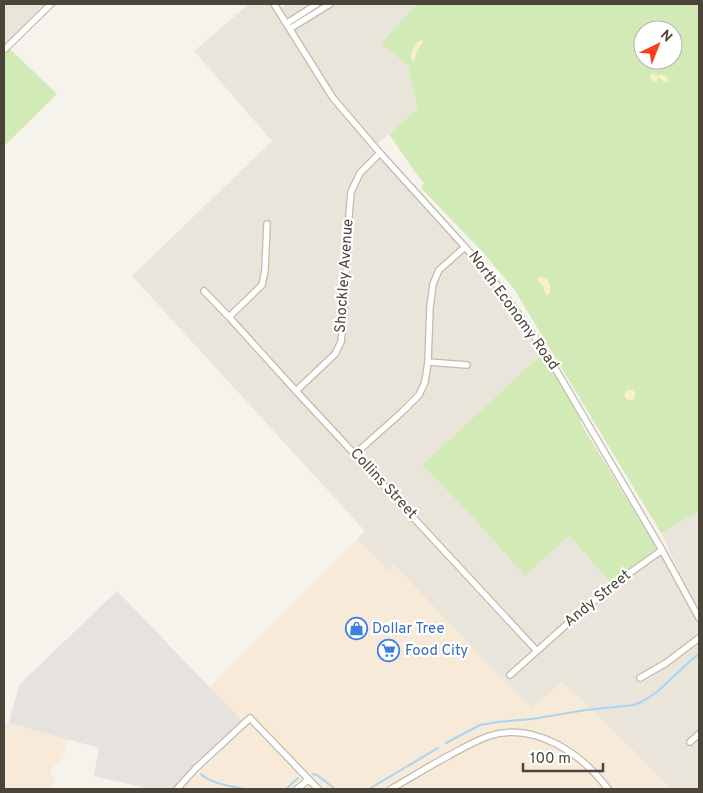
<svg xmlns="http://www.w3.org/2000/svg" width="703" height="793" font-family="Overpass,sans-serif">
	<rect width="100%" height="100%" fill="#f6f3ec"/>
	<!-- residential -->
	<path fill="#eae5da" d="M4,4H51L4,50Z
		M249,4H275L278,9L287,4H417L381,43L408,66L418,108L375,146L465,247L545,351L422,465L474,518L569,534L613,585L662,550L699,618V789H671L630,747L562,682L531,709L394,565L388,571L357,539L365,531L132,276L272,141L194,51Z
		M699,511V612L686,587L661,533Z"/>
	<!-- commercial -->
	<path fill="#f7ead8" d="M357,539L388,571L394,565L531,709L562,682L630,747L671,789H303L300,787L297,789H182L247,726L209,688Z
		M4,722L68,739L63,758L49,771L55,779L49,789H4Z"/>
	<!-- industrial -->
	<path fill="#e6e2dd" d="M117,591L244,723L175,789H150L94,776L99,748L9,723L19,685Z"/>
	<!-- green -->
	<path fill="#d2eab5" fill-rule="evenodd" d="M417,4H699V511L661,533L514,289L479,248L422,189L421,187L424,183L417,175L389,134L418,108L408,66L381,43ZM643,30H673V60H643Z
		M10,49L57,94L4,146V55Z
		M545,351L584,418L580,422L655,545L656,549L611,583L569,535L525,576L474,518L422,465Z"/>
	<!-- sand -->
	<path fill="#f9efc9" d="M422,40L423,42L417,51L415,59L412,62C409,55 413,48 417,42Z
		M652,74L657,75L658,77L659,75C663,74 668,77 669,81L666,83L658,77L657,81L653,82L650,77V75Z
		M541,277L547,278C549,285 554,290 548,295L545,294L543,285L537,280L538,278Z
		M624.5 395a5.5 5.5 0 1 1 11 0a5.5 5.5 0 1 1-11 0Z"/>
	<g fill="none" stroke-linecap="round" stroke-linejoin="round">
		<!-- stream -->
		<path stroke="#a9d4f2" stroke-width="2" d="M446,743L480,725L498,722L532,719L586,710L634,705L643,701L657,692L690,661L699,654
			M201,774C211,784 231,786 245,789
			M313,774L317,775L335,789
			M286,789L298,778
			M369,789L438,748"/>
		<defs>
			<path id="street" d="M274,4L333,98L380,153L465,247L493,279L545,351L662,550L699,618
				M287,23L317,4
				M291,28L330,4
				M4,50L51,4
				M204,291L229,317L296,391L537,651L510,675
				M229,317L262,285L265,270L267,224
				M428,362L467,365
				M296,391L335,354L341,342L344,315L348,228L351,192L360,173L380,153
				M355,454L402,412L419,395L425,382L428,362L430,307L433,284L439,270L465,247
				M537,651L567,624L613,585L662,550
				M640,678L666,663L699,638
				M690,742L699,734
				M177,789L195,769L250,718L318,789
				M297,789L308,780
				M391,789C410,778 428,767 448,756C461,749 475,741 489,736C535,721 582,754 608,789"/>
		</defs>
		<!-- street casing -->
		<use href="#street" stroke="#c2bbae" stroke-width="8"/>
		<!-- street -->
		<use href="#street" stroke="#fff" stroke-width="5.5"/>
	</g>
	<!-- icons -->
	<defs>
		<symbol id="shop-ring" viewBox="-11 -11 22 22"><circle r="9.5" fill="#fff" stroke="#3f7fe0" stroke-width="1.5"/><path d="M-5-2.5h2.3a2.7 3.5 0 0 1 5.4 0H5L5.5 6h-11ZM-1.5-2.5h3a1.5 2.3 0 0 0-3 0Z" fill="#3f7fe0"/></symbol>
		<symbol id="supermarket-ring" viewBox="-11 -11 22 22"><circle r="9.5" fill="#fff" stroke="#3f7fe0" stroke-width="1.5"/><path d="M-6-5.5h2.5l.6 2H6L4.5 2H-2.5L-4.4-4H-6ZM-1.5 3.2a1.3 1.3 0 1 0 .1 0ZM3 3.2a1.3 1.3 0 1 0 .1 0Z" fill="#3f7fe0"/></symbol>
	</defs>
	<g fill-rule="evenodd">
		<use href="#shop-ring" x="344" y="616" width="25" height="25"/>
		<use href="#supermarket-ring" x="376" y="638" width="25" height="25"/>
	</g>
	<g text-anchor="middle" dominant-baseline="central" stroke-width="4.5" stroke-linejoin="round" paint-order="stroke">
		<!-- street labels -->
		<g font-size="15" fill="#4b4439" stroke="#fff">
			<text transform="translate(345 276) rotate(-86)">Shockley Avenue</text>
			<text transform="translate(513 311) rotate(54)">North Economy Road</text>
			<text transform="translate(383 484) rotate(47)">Collins Street</text>
			<text transform="translate(598 599) rotate(-39)">Andy Street</text>
		</g>
		<!-- shop labels -->
		<g font-size="15" fill="#366cbe" stroke="#fff" text-anchor="start">
			<text x="372" y="629">Dollar Tree</text>
			<text x="405" y="651">Food City</text>
		</g>
	</g>
	<!-- border -->
	<rect width="703" height="793" fill="none" stroke="#4b4439" stroke-width="10"/>
	<!-- north arrow -->
	<g transform="translate(658 45) rotate(43)"><circle r="24" fill="#ffffff" stroke="#b7b4b0"/>
	<path d="M0-4L9 19L0 12L-9 19Z" fill="#fc3f1d"/>
	<text y="-8" font-size="14" font-weight="bold" text-anchor="middle" fill="#4b4439">N</text>
	</g>
	<!-- scale -->
	<path d="M523 763v8h80v-8" fill="none" stroke="#4b4439" stroke-width="2.5"/>
	<text x="530" y="763" font-size="15" fill="#4b4439" stroke="#ffffff" stroke-width="4" paint-order="stroke">100 m</text>
</svg>
